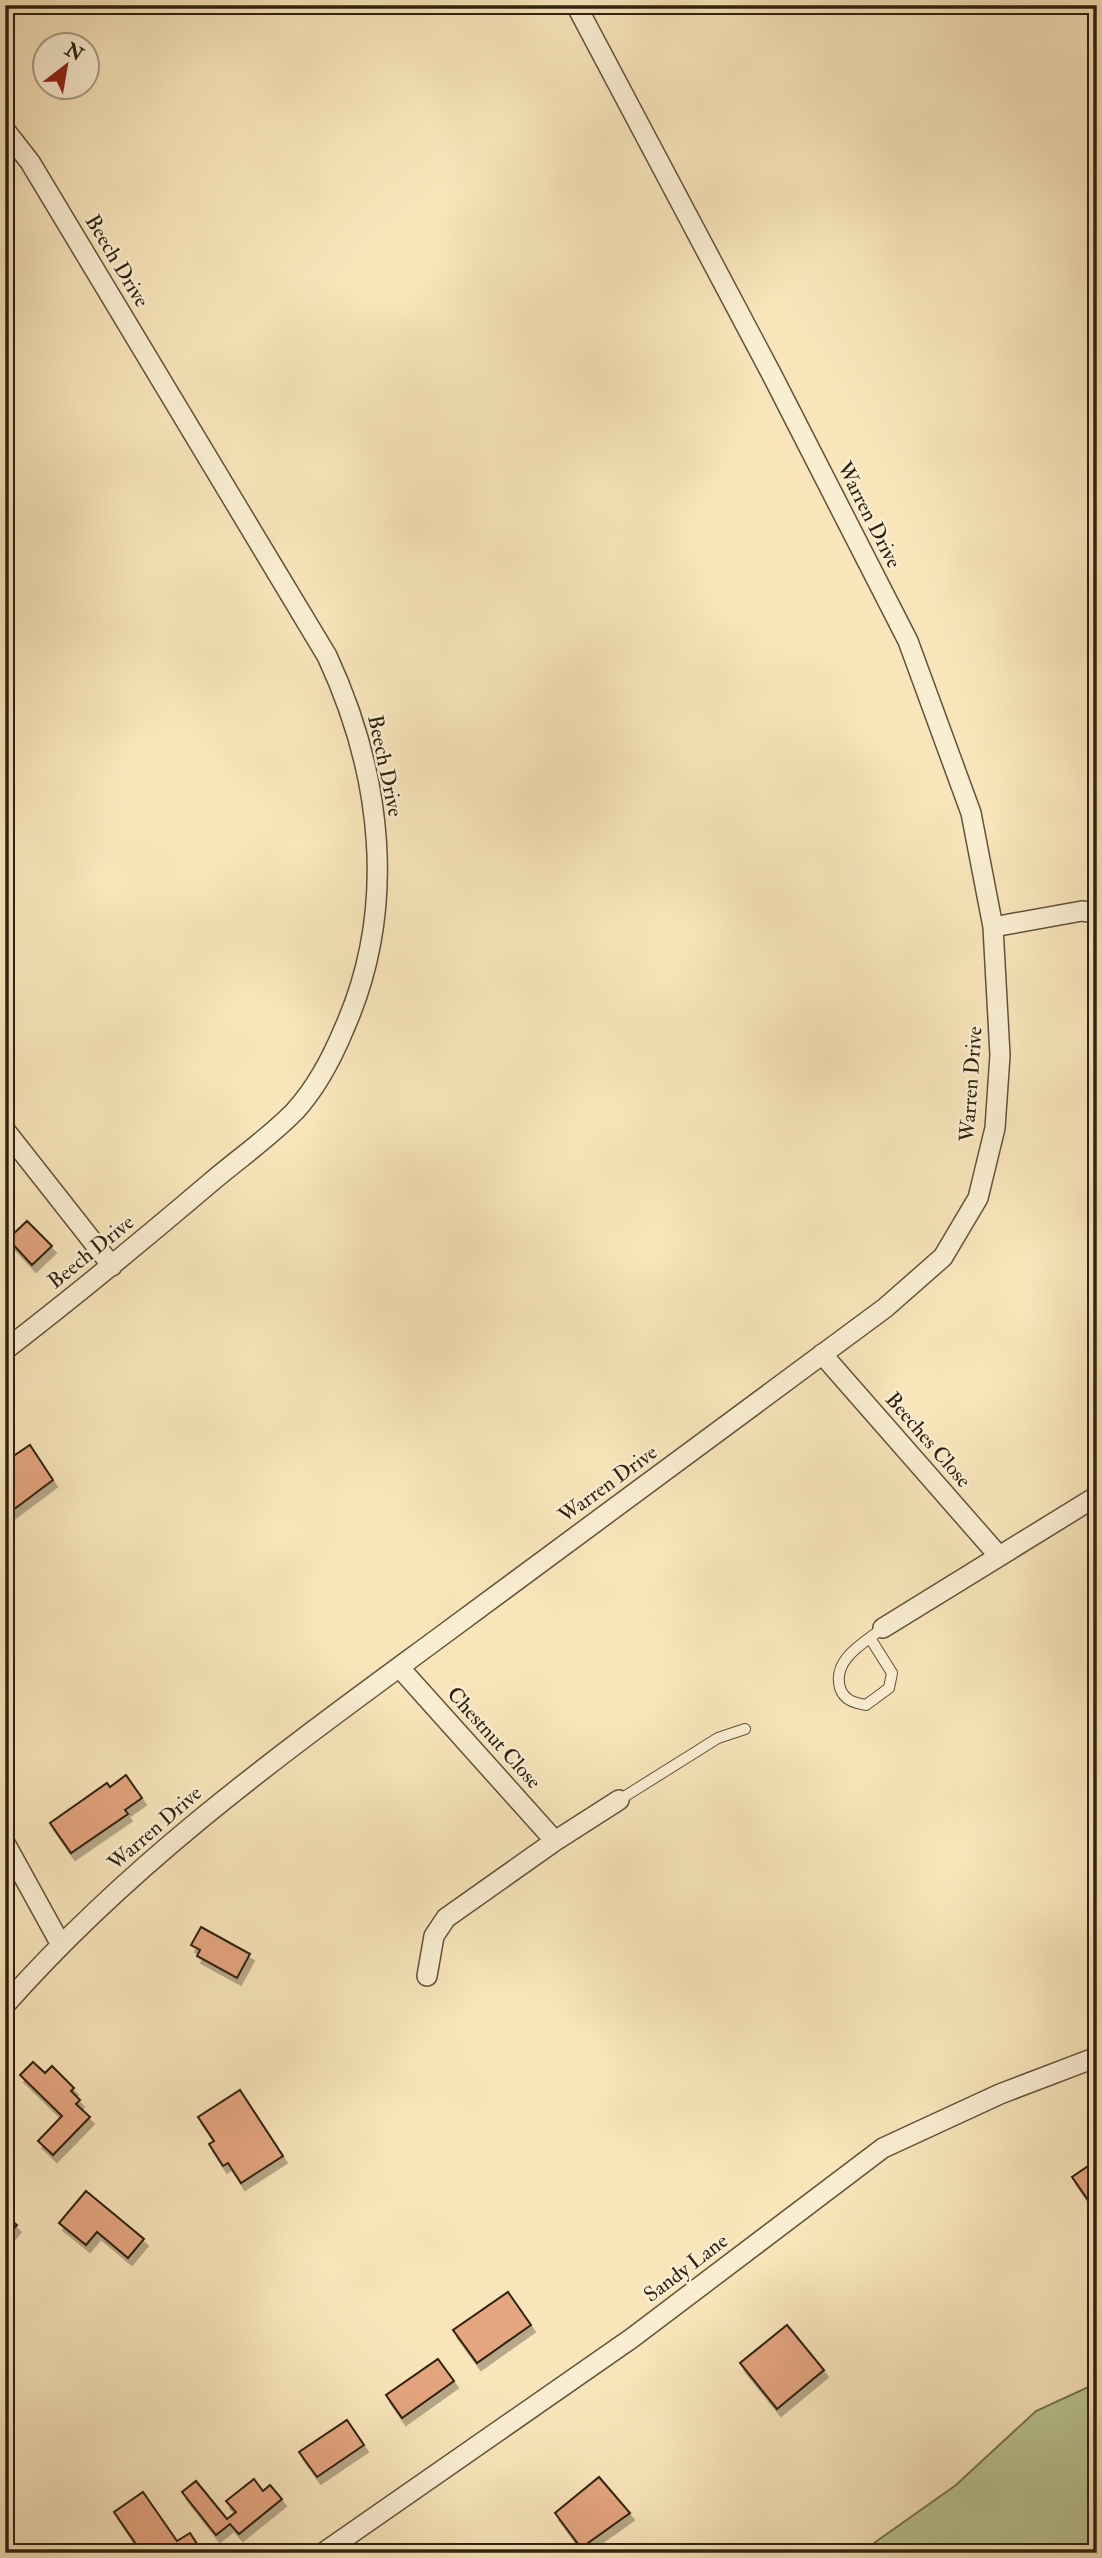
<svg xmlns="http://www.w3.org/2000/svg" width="1102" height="2558" font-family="'IM FELL Double Pica',serif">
	<defs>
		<filter id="shadow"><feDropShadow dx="4" dy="7" stdDeviation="0" flood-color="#0004"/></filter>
	</defs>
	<rect width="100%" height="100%" fill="#f8e5ba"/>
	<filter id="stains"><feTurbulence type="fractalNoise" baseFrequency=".00286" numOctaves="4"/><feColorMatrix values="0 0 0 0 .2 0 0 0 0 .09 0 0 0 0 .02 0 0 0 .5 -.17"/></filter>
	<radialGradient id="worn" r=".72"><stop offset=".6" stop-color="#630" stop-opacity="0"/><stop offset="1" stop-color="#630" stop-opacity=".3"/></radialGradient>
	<!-- green -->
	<path fill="#bac592" stroke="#747352" stroke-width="2" d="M1097,2383V2553H860L956,2485L1036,2411Z"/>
	<!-- building -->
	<path fill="#e4a57f" stroke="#2f2111" stroke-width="2" filter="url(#shadow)" d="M27,1221L52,1246L32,1265L8,1239Z
		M30,1445L53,1480L5,1516V1473L12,1469L6,1461Z
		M126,1775L142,1798L125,1810L128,1814L71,1853L50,1823L107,1783L110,1787Z
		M201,1927L250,1954L237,1978L197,1956L200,1950L191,1945Z
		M33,2062L45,2073L52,2066L74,2088L71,2091L80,2100L76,2104L90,2117L53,2155L38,2141L62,2116L20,2075Z
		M240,2090L283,2156L241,2183L228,2163L223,2166L209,2144L214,2141L198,2117Z
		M1097,2160V2213L1072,2177Z
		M86,2191L144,2239L128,2258L97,2232L86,2245L59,2223Z
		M5,2215L17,2225L5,2239Z
		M508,2292L531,2325L477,2363L453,2330Z
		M787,2325L824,2370L777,2409L740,2363Z
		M438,2359L454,2381L402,2418L386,2395Z
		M347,2420L364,2445L317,2477L299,2452Z
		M599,2477L630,2513L581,2548L555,2513Z
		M254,2479L263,2491L270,2485L282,2499L239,2534L230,2524L216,2535L182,2492L196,2481L227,2519L236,2512L226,2501Z
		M143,2492L177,2541L190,2533L203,2553H142L114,2512Z"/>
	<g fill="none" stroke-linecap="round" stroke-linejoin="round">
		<defs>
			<path id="lane" d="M870,1638L892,1673L889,1688L866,1705C854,1703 844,1700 840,1688C832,1659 864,1643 883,1628
				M619,1800L718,1738L745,1729"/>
			<path id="street" d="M5,130L30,162L327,656C382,774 398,908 344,1029C332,1058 316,1088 295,1111C270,1137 238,1159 210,1183C143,1240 75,1296 5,1350
				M993,927L1082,911L1097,913
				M5,1130L112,1266
				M822,1354L999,1556
				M883,1628L1097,1496
				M399,1667L555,1841
				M5,1843L60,1943
				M427,1976L434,1936L446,1918L555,1841L619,1800
				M5,2005C134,1859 284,1752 440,1637C588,1527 736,1417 885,1308L943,1257L978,1198L995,1128L1000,1055L993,927L971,813L908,641L772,375L576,5
				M323,2553L632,2338L883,2148L1000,2094L1097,2057"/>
		</defs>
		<!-- lane casing -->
		<use href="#lane" stroke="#61523b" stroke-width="12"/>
		<!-- street casing -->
		<use href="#street" stroke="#61523b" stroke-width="22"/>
		<!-- lane -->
		<use href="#lane" stroke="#faeed2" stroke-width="10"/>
		<!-- street -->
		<use href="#street" stroke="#faeed2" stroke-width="19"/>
	</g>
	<g text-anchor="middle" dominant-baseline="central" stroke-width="5" stroke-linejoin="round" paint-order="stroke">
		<!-- street labels -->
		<g font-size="21" fill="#2f2111" stroke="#faeed2">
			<text transform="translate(117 261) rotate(59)">Beech Drive</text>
			<text transform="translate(869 515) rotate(63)">Warren Drive</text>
			<text transform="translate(385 766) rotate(78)">Beech Drive</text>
			<text transform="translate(971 1084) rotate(-86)">Warren Drive</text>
			<text transform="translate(91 1252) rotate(-39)">Beech Drive</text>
			<text transform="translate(928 1440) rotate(49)">Beeches Close</text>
			<text transform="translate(608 1484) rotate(-36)">Warren Drive</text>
			<text transform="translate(494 1738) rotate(48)">Chestnut Close</text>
			<text transform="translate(155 1828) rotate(-41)">Warren Drive</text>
			<text transform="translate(686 2268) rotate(-37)">Sandy Lane</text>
		</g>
	</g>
	<!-- margin -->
	<rect width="1102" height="2558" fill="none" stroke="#f8e5ba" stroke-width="28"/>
	<rect x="7" y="7" width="1088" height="2544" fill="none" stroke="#2f2111" stroke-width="3.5"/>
	<rect x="14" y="14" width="1074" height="2530" fill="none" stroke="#2f2111" stroke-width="2"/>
	<!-- north arrow -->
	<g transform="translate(66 66) rotate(31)"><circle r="33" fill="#faeed2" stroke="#a99c85" stroke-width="2"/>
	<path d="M0-5L12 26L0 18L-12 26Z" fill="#8f2418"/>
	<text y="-10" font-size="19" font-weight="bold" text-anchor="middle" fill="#2f2111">N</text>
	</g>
	<rect width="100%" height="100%" filter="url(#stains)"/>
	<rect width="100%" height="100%" fill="url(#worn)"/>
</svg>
